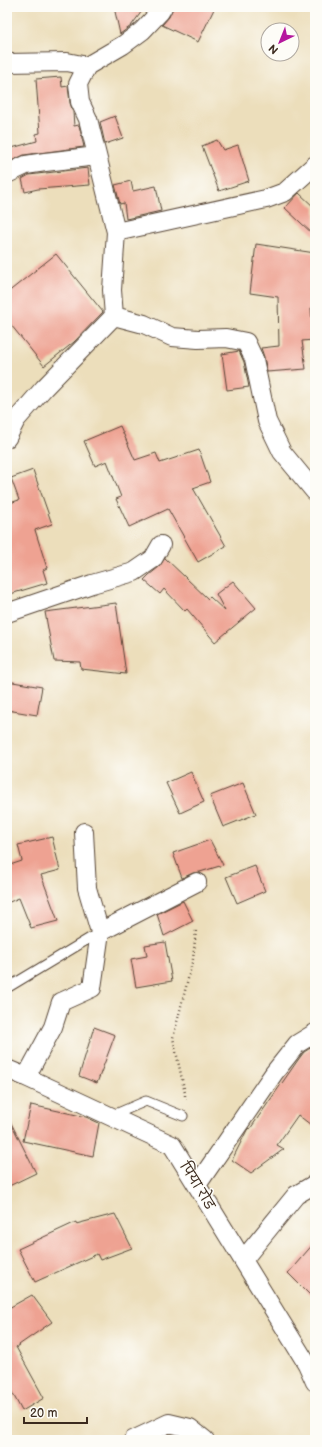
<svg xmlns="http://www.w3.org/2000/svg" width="322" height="1447" font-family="'Balsamiq Sans','Playpen Sans Deva',sans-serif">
	<rect width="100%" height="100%" fill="#fdfcf7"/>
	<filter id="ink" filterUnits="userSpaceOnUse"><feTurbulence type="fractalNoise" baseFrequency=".025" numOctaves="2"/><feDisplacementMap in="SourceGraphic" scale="8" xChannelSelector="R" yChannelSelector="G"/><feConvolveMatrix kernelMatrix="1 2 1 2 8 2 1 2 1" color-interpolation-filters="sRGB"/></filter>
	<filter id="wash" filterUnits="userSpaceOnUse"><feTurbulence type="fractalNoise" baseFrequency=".012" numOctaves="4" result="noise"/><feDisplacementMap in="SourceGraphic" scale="16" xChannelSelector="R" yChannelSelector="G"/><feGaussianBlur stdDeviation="0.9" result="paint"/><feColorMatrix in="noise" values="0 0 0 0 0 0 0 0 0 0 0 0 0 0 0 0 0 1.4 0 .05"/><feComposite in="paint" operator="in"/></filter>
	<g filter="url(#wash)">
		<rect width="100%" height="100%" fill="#ecdebb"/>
		<g id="blocks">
			<!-- building -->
			<path fill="#eea292" d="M114,7H145L131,26L120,34Z
				M173,7H215L198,42L162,25L169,17Z
				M61,77L62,87L68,86L70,103L73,112L74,126L79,125L84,147L24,155L11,161L8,149L37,141L36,134L40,133L36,79Z
				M115,116L123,138L105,144L100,122Z
				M217,140L223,150L238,145L249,181L219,191L202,146Z
				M88,168L90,185L38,189L25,192L22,179L29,175Z
				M131,181L133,191L156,186L161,211L126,219L124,203L120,204L115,185Z
				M299,193L315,208V236L285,208Z
				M256,244L315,253V309L311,308L313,340L302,341L306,369L267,372L264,357L261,348L279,346L278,297L250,293Z
				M56,254L103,312L74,342L44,366L7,320V293Z
				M239,351L244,362L249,387L227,390L222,354Z
				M120,426L135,460L156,453L160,463L199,450L210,482L193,488L226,546L198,562L168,509L129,527L116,499L121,497L107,461L95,466L84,441Z
				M33,470L52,524L35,530L47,568L43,570L47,583L7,595V504L19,500L11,478Z
				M165,558L208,599L210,597L225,611L216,594L233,581L256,608L215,642L187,609L185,611L164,589L160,594L144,580L149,575L159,567Z
				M116,603L126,674L81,669L80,662L54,661L45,612Z
				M7,681L42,687L37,715L7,710Z
				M191,772L204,802L180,813L166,783Z
				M243,783L256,814L223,827L210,796Z
				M52,837L60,870L41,875L58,921L31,928L19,898L7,903V866L22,861L18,845Z
				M210,840L223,865L200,872L193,873L182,878L173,853Z
				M255,866L265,891L237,903L226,877Z
				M183,901L193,921L164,936L157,914Z
				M165,942L172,981L136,987L131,959L147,956L145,945Z
				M94,1027L115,1035L97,1083L79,1076Z
				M315,1045V1128L298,1115L277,1145L284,1149L251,1173L232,1160L247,1130L249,1128L250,1129L298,1060L304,1052Z
				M31,1105L86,1117L99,1123L93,1156L23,1141Z
				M7,1115L36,1173L7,1187Z
				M115,1214L132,1248L100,1260L97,1254L35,1282L18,1249L76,1222V1224Z
				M315,1242V1300L288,1273Z
				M32,1295L52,1322L16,1347L44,1398L22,1411L7,1383V1309Z"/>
		</g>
	</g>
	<g filter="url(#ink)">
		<use href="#blocks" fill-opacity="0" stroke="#564536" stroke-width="1"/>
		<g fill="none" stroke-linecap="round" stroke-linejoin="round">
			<defs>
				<path id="service" d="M7,988L100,932
					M111,1116L146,1101L183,1116"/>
				<path id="minor" d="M7,63L67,62L87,66
					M7,174L26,165L45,162L97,156
					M116,232L266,199L285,192L315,165
					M114,316L144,324L172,337L198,339L226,338L246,342L254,359L267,421L282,452L315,492
					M7,438L16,420L44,388L114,316L112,290L116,232L88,119L80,102L78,84L87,66L123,45L142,31L160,12L163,7
					M7,613L92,584L134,572L153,559L161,545
					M100,932L197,882
					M7,1069L26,1077L172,1145L307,1364L315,1382
					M26,1077L53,1027L61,1002L92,988L100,932L87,888L84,832
					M197,1185L274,1073L297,1044L315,1033
					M243,1260L296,1195L315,1184
					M133,1440L169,1423L190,1428L205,1440"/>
			</defs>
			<!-- service casing -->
			<use href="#service" stroke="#564536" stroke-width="11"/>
			<!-- minor casing -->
			<use href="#minor" stroke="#564536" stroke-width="20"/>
			<!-- path -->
			<path stroke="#564536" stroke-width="2.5" stroke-dasharray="1 3" stroke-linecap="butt" d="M185,1100V1093L173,1038L193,959L196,930"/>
			<!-- service -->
			<use href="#service" stroke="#fff" stroke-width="9"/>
			<!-- minor -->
			<use href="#minor" stroke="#fff" stroke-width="18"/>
		</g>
	</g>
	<g text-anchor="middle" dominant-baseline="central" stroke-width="3" stroke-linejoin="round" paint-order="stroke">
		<!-- street labels -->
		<g font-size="13" fill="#3b2a1e" stroke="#fdfcf7">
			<text transform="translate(197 1186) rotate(58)">पिया रोड</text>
		</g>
	</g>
	<!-- margin -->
	<rect width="322" height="1447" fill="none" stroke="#fdfcf7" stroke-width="24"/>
	<!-- north arrow -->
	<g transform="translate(280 42) rotate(223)"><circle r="19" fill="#fdfcf7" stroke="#afa8a0"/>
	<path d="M0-3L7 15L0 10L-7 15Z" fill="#b5179e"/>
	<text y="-6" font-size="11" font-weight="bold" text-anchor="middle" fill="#3b2a1e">N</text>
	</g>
	<!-- scale -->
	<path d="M24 1417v6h63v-6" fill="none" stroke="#3b2a1e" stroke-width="2"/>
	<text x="30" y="1417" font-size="12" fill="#3b2a1e" stroke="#fdfcf7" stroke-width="3" paint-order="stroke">20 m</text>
</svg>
